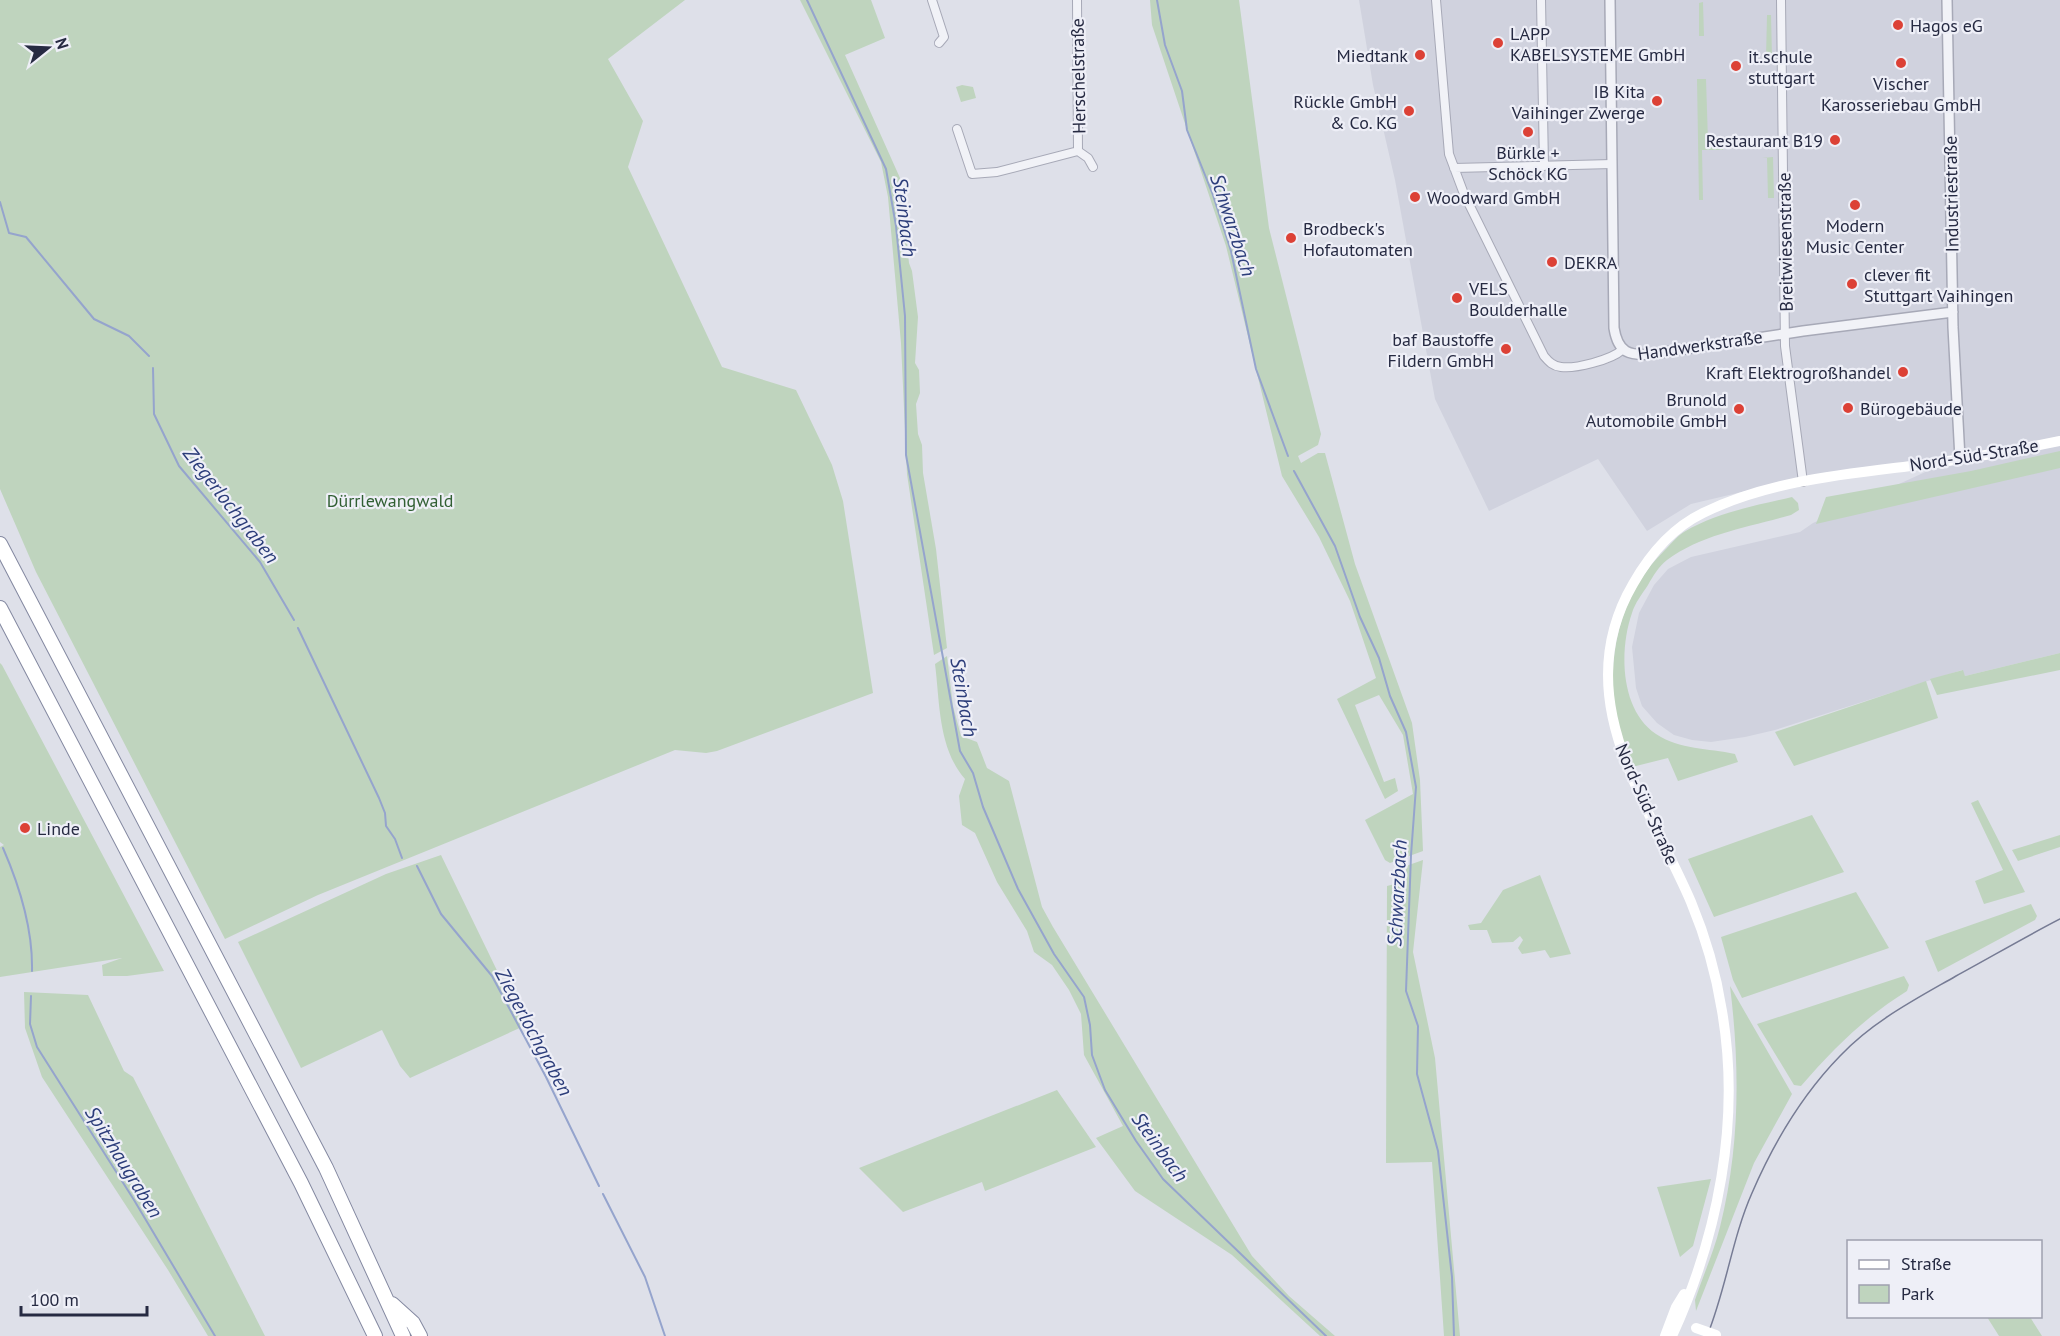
<svg xmlns="http://www.w3.org/2000/svg" width="2060" height="1336" font-family="'PT Sans',sans-serif">
	<rect width="100%" height="100%" fill="#dee0e9"/>
	<!-- built -->
	<path fill="#d0d2de" d="M1359,0H2060V653L1965,676L1962,670L1775,730L1745,737L1711,742L1692,740L1674,735L1657,723L1642,706L1636,688L1632,647L1639,613L1654,585L1668,569L1691,557L1800,532L1813,523L1954,459L1746,491L1691,504L1647,531L1598,459L1489,511L1435,399L1395,180L1373,85Z"/>
	<!-- green -->
	<path fill="#bfd4be" d="M0,0H685L608,59L643,121L628,167L722,367L796,390L832,465L843,501L873,693L717,751L706,753L675,750L318,895L225,939L36,572L0,489Z
		M800,0H871L885,38L845,55L900,178L909,263L912,271L918,317L915,363L919,370L920,393L916,404L918,434L922,445L923,473L936,549L947,648L934,655L907,474L901,343L888,197L881,162Z
		M1150,0H1239L1269,228L1321,434L1318,445L1298,456L1301,463L1318,453H1325L1355,564L1412,723L1420,780L1423,851L1390,863L1385,860L1365,820L1413,794L1403,735L1379,695L1355,705L1384,782L1395,778L1398,791L1385,799L1337,699L1376,678L1350,601L1319,537L1282,476L1226,246L1152,25Z
		M1703,2L1704,36H1699V3Z
		M1767,15H1771L1772,57L1766,58Z
		M1697,79H1706L1708,141H1723V150H1702L1703,200H1699Z
		M962,85L973,87L976,98L961,102L956,87Z
		M1773,157L1774,198H1768L1767,158H1762Z
		M2060,451V468L1816,524L1826,497L1971,471Z
		M1792,497L1798,503L1799,510L1791,515C1750,527 1702,534 1667,560C1659,566 1653,576 1648,585C1642,594 1635,603 1632,613C1619,650 1620,710 1656,734C1680,750 1708,748 1735,754L1738,762L1678,781L1668,758L1632,767C1627,752 1618,735 1616,719C1606,658 1619,595 1664,551C1670,545 1676,537 1684,532C1717,512 1755,506 1792,497Z
		M2060,653V670L1937,695L1930,679L1963,670L1965,676Z
		M947,656L953,706L961,736L977,742L987,768L1009,781L1042,907L1053,927L1252,1256L1289,1296L1335,1336H1320L1232,1255L1135,1191L1096,1138L1123,1126L1084,1055L1081,1014L1069,990L1052,965L1034,952L1027,931L997,882L975,833L962,825L959,796L965,779C938,748 940,703 935,664Z
		M0,663L2,665L164,971L127,976H103L102,965L122,958L0,977V847L4,845L0,842Z
		M1926,681L1938,718L1794,766L1775,732Z
		M1978,800L2025,892L1984,904L1975,881L2003,870L1971,803Z
		M1812,815L1844,872L1714,917L1688,859Z
		M2060,835V847L2018,861L2012,850Z
		M441,855L524,1026L410,1078L400,1066L382,1030L301,1068L238,942L386,874Z
		M1423,860L1413,952L1435,1058L1460,1336H1444L1432,1162L1386,1163L1387,886L1406,881V866Z
		M1540,875L1571,954L1550,958L1545,950L1522,954L1518,948L1523,940L1520,936L1513,942L1492,943L1487,930H1470L1468,925L1481,923L1503,890Z
		M1856,892L1889,948L1742,998L1733,980L1721,937Z
		M2031,904L2037,916L2035,920L1938,972L1925,941Z
		M1904,976L1909,985L1907,991C1865,1017 1833,1049 1801,1086L1794,1085L1757,1024Z
		M1730,986L1792,1094L1754,1163L1696,1311L1695,1300C1703,1276 1714,1251 1720,1227C1740,1147 1740,1067 1730,986Z
		M24,992L88,995L124,1071L133,1077L265,1336H208L168,1270L42,1077L25,1028Z
		M1057,1090L1096,1147L985,1191L982,1182L903,1212L859,1168Z
		M1711,1179L1693,1246L1680,1257L1657,1187Z
		M1987,1317H2030L2042,1336H1999Z"/>
	<g fill="none" stroke-linecap="round" stroke-linejoin="round">
		<!-- stream -->
		<path stroke="#95a4cd" stroke-width="2" d="M807,0L886,169L896,226L905,316L906,455L960,751L973,773L983,807L1018,889L1054,954L1084,997L1090,1025L1092,1055L1105,1090L1136,1141L1163,1179L1326,1336
			M1157,0L1165,45L1182,91L1187,130L1213,195L1231,251L1256,369L1288,456
			M0,202L9,233L26,237L94,319L129,336L149,356
			M153,368L154,414L179,466L260,562L294,620
			M1294,471L1335,546L1360,617L1379,658L1390,696L1406,732L1416,787L1411,855L1406,991L1418,1026L1417,1074L1438,1151L1452,1277L1454,1336
			M298,628L379,798L385,813L386,826L395,839L402,858
			M3,848C20,887 33,928 32,971
			M417,866L441,914L492,976L546,1077L599,1186
			M31,996L30,1024L37,1047L134,1200L215,1336
			M603,1194L645,1277L665,1336"/>
		<defs>
			<path id="minor" d="M932,0L944,37L939,43
				M1077,0L1078,151
				M1436,0L1449,154L1464,194L1544,356C1549,362 1553,366 1561,367C1575,369 1611,360 1622,350
				M1541,0L1544,166
				M1781,0L1785,346L1803,482
				M957,129L972,174L997,172L1078,151
				M1078,151L1088,158L1093,167
				M1454,168L1612,164"/>
			<path id="tertiary" d="M1610,0L1614,328C1618,353 1629,356 1653,354L1803,331L1953,312
				M1947,0L1953,327L1960,459"/>
			<path id="motorway" d="M0,544L326,1168L403,1336
				M0,608L301,1183L375,1336
				M392,1304L413,1323L420,1336"/>
		</defs>
		<!-- minor casing -->
		<use href="#minor" stroke="#a7a9b7" stroke-width="10"/>
		<!-- tertiary casing -->
		<use href="#tertiary" stroke="#a7a9b7" stroke-width="12"/>
		<!-- motorway casing -->
		<use href="#motorway" stroke="#8489a1" stroke-width="16"/>
		<!-- minor -->
		<use href="#minor" stroke="#f1f2f7" stroke-width="8"/>
		<!-- tertiary -->
		<use href="#tertiary" stroke="#f1f2f7" stroke-width="9"/>
		<!-- secondary -->
		<path stroke="#fff" stroke-width="10" d="M1665,1336L1676,1307L1684,1294
			M1672,1336C1718,1236 1741,1121 1722,1011C1716,973 1706,938 1691,902C1647,800 1567,697 1633,584C1650,554 1672,528 1703,513C1776,477 1863,473 1942,462C1982,456 2021,449 2060,441"/>
		<!-- motorway -->
		<use href="#motorway" stroke="#fff" stroke-width="14"/>
		<!-- tram -->
		<path stroke="#767b94" stroke-width="1.5" d="M1707,1336C1726,1290 1732,1238 1752,1193C1774,1142 1801,1096 1840,1056C1873,1021 1916,999 1956,976C1991,957 2025,937 2060,919"/>
		<!-- secondary-bridge -->
		<path stroke="#fff" stroke-width="10" d="M1696,1328L1716,1335"/>
	</g>
	<!-- markers -->
	<g fill="#dc4136" stroke="#eeeff7" stroke-width="2">
		<circle cx="1898" cy="25" r="6"/>
		<circle cx="1498" cy="43" r="6"/>
		<circle cx="1420" cy="55" r="6"/>
		<circle cx="1901" cy="63" r="6"/>
		<circle cx="1736" cy="66" r="6"/>
		<circle cx="1657" cy="101" r="6"/>
		<circle cx="1409" cy="111" r="6"/>
		<circle cx="1528" cy="132" r="6"/>
		<circle cx="1835" cy="140" r="6"/>
		<circle cx="1415" cy="197" r="6"/>
		<circle cx="1855" cy="205" r="6"/>
		<circle cx="1291" cy="238" r="6"/>
		<circle cx="1552" cy="262" r="6"/>
		<circle cx="1852" cy="284" r="6"/>
		<circle cx="1457" cy="298" r="6"/>
		<circle cx="1506" cy="349" r="6"/>
		<circle cx="1903" cy="372" r="6"/>
		<circle cx="1848" cy="408" r="6"/>
		<circle cx="1739" cy="409" r="6"/>
		<circle cx="25" cy="828" r="6"/>
	</g>
	<g text-anchor="middle" dominant-baseline="central" stroke-width="4.5" stroke-linejoin="round" paint-order="stroke">
		<!-- poi labels -->
		<g font-size="18" fill="#262a42" stroke="#eeeff7" text-anchor="start">
			<text x="1910" y="25">Hagos eG</text>
			<text x="1510" y="33">LAPP<tspan x="1510" dy="21">KABELSYSTEME GmbH</tspan></text>
			<text x="1408" y="55" text-anchor="end">Miedtank</text>
			<text x="1748" y="56">it.schule<tspan x="1748" dy="21">stuttgart</tspan></text>
			<text x="1901" y="83" text-anchor="middle">Vischer<tspan x="1901" dy="21">Karosseriebau GmbH</tspan></text>
			<text x="1645" y="91" text-anchor="end">IB Kita<tspan x="1645" dy="21">Vaihinger Zwerge</tspan></text>
			<text x="1397" y="101" text-anchor="end">Rückle GmbH<tspan x="1397" dy="21">&amp; Co. KG</tspan></text>
			<text x="1823" y="140" text-anchor="end">Restaurant B19</text>
			<text x="1528" y="152" text-anchor="middle">Bürkle +<tspan x="1528" dy="21">Schöck KG</tspan></text>
			<text x="1427" y="197">Woodward GmbH</text>
			<text x="1855" y="225" text-anchor="middle">Modern<tspan x="1855" dy="21">Music Center</tspan></text>
			<text x="1303" y="228">Brodbeck's<tspan x="1303" dy="21">Hofautomaten</tspan></text>
			<text x="1564" y="262">DEKRA</text>
			<text x="1864" y="274">clever fit<tspan x="1864" dy="21">Stuttgart Vaihingen</tspan></text>
			<text x="1469" y="288">VELS<tspan x="1469" dy="21">Boulderhalle</tspan></text>
			<text x="1494" y="339" text-anchor="end">baf Baustoffe<tspan x="1494" dy="21">Fildern GmbH</tspan></text>
			<text x="1891" y="372" text-anchor="end">Kraft Elektrogroßhandel</text>
			<text x="1727" y="399" text-anchor="end">Brunold<tspan x="1727" dy="21">Automobile GmbH</tspan></text>
			<text x="1860" y="408">Bürogebäude</text>
			<text x="37" y="828">Linde</text>
		</g>
		<!-- street labels -->
		<g font-size="18" fill="#262a42" stroke="#eeeff7">
			<text transform="translate(1078 76) rotate(-91)">Herschelstraße</text>
			<text transform="translate(1951 194) rotate(-91)">Industriestraße</text>
			<text transform="translate(1785 242) rotate(-91)">Breitwiesenstraße</text>
			<text transform="translate(1700 345) rotate(-8)">Handwerkstraße</text>
			<text transform="translate(1974 455) rotate(-9)">Nord-Süd-Straße</text>
			<text transform="translate(1647 804) rotate(66)">Nord-Süd-Straße</text>
		</g>
		<!-- park labels -->
		<g font-size="18" fill="#315f33" stroke="#eeeff7">
			<text x="390" y="500">Dürrlewangwald</text>
		</g>
		<!-- water labels -->
		<g font-size="20" font-style="italic" fill="#2c3d7a" stroke="#eeeff7">
			<text transform="translate(905 217) rotate(83)">Steinbach</text>
			<text transform="translate(1233 225) rotate(72)">Schwarzbach</text>
			<text transform="translate(231 505) rotate(52)">Ziegerlochgraben</text>
			<text transform="translate(964 697) rotate(80)">Steinbach</text>
			<text transform="translate(1397 893) rotate(-87)">Schwarzbach</text>
			<text transform="translate(534 1032) rotate(62)">Ziegerlochgraben</text>
			<text transform="translate(1160 1147) rotate(54)">Steinbach</text>
			<text transform="translate(124 1162) rotate(58)">Spitzhaugraben</text>
		</g>
	</g>
	<!-- legend -->
	<rect x="1847" y="1240" width="195" height="78" fill="#eeeff7" stroke="#9ea0af" stroke-width="1.5"/>
	<rect x="1859" y="1260" width="30" height="9" fill="#ffffff" stroke="#9ea0af" stroke-width="1.5"/>
	<text x="1901" y="1270" font-size="18" fill="#262a42">Straße</text>
	<rect x="1859" y="1285" width="30" height="18" fill="#bfd4be" stroke="#9ea0af" stroke-width="1.5"/>
	<text x="1901" y="1300" font-size="18" fill="#262a42">Park</text>
	<!-- north arrow -->
	<g transform="translate(48 48) rotate(72)" stroke="#eeeff7" stroke-width="4.5" paint-order="stroke">
	<path d="M0-4.5L10 22L0 15L-10 22Z" fill="#262a42"/>
	<text y="-9" font-size="16" font-weight="bold" text-anchor="middle" fill="#262a42">N</text>
	</g>
	<!-- scale -->
	<path d="M21 1306v9h126v-9" fill="none" stroke="#262a42" stroke-width="3"/>
	<text x="30" y="1306" font-size="18" fill="#262a42" stroke="#eeeff7" stroke-width="4.5" paint-order="stroke">100 m</text>
</svg>
